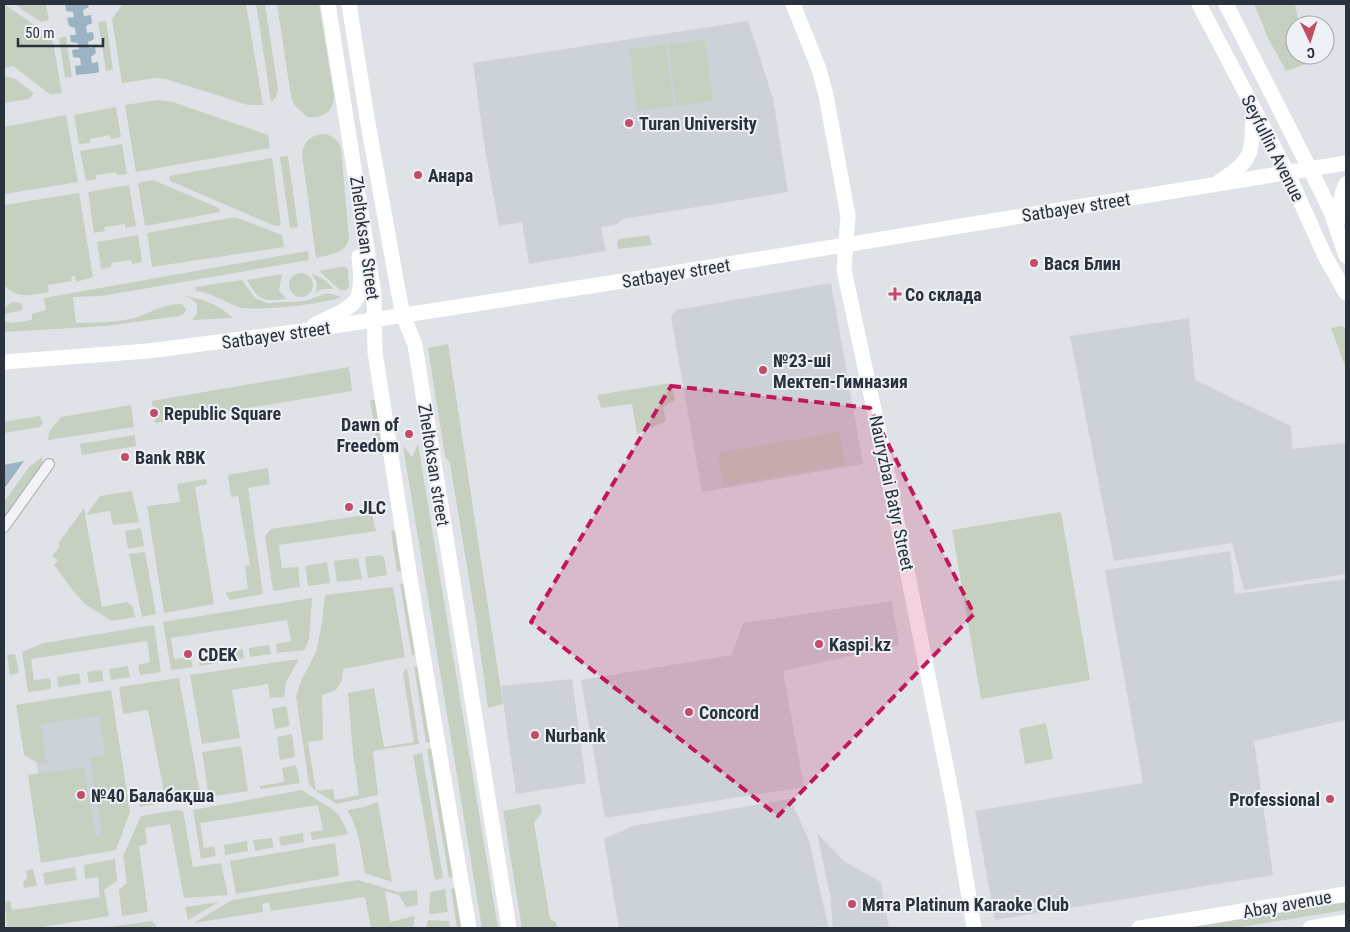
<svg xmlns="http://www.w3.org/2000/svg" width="1350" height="932" font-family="'Roboto Condensed',sans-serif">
	<rect width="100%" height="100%" fill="#dfe3e7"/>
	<!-- built -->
	<path fill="#cdd2d9" d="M748,21L773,98L788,192L623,219L616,225L601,227L606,251L529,264L522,222L499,226L485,149L473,63Z
		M831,283L863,464L702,492L671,317L676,310Z
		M1189,318L1195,380L1291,426L1292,449L1346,443V574L1244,590L1232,543L1114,561L1070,336Z
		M1230,551L1235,594L1346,579V720L1254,741L1273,875L995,920L975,811L1143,783L1105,570Z
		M892,601L899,645L783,671L804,787L605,818L581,680L732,655L743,623Z
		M572,679L586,783L516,794L501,686Z
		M105,701L112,842L52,851L28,713Z
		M790,799L809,840L828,926L811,928H619L604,839L632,826Z
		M817,833L845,862L881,882L889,928H833L830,895Z"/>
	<!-- green -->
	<path fill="#c6d0c0" d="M4,4L52,37L62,93L51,95L13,66L4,68Z
		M14,4H46L49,20L41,22Z
		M123,4H246L263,105H248L166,79L156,78L122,83L112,19Z
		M256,4H265L278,89L276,97L271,102Z
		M277,4H319L334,96C333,113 323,118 307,117L294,105L291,96Z
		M1254,4H1295L1299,25H1295V55H1304L1306,64L1286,71L1269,40Z
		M106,21L113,70L106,71L98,22Z
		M66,36L72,77L65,78L59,38Z
		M705,40L713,101L676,106L668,44Z
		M666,45L674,106L637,111L629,49Z
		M4,76L15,79L34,93L29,99L4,103Z
		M158,100L173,102L268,135L270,148L136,172L125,105Z
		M116,107L121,137L111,139L110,135L90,139V143L79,144L74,115Z
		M66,115L78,182L4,194V127Z
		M326,134C334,137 338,140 341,148L349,239C346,254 328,255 316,258L302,154C304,140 312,134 326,134Z
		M122,144L127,174L117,175L116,172L96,175V179L86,181L80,151Z
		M288,156L298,227L290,228L280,157Z
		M272,158L281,225L275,226L170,181L169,176Z
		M153,180L219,208L220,212L145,226L138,183Z
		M129,185L136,226L125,228V224L104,227L105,231L94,233L88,192Z
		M79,193L93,277L76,282L75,276L71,277L72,281L48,285L49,292C30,295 19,300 4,285V205Z
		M235,217L282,235L284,247L152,267L147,233Z
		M138,235L142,262L132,264L131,260L111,263V267L101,269L97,242Z
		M649,235L652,245L618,249L617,243L619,239Z
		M308,251L309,260L102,296L73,297L76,323C95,322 116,323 134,318C150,313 165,303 182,304L186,309L184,314L179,316L106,326L4,332V321L12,323L32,320V314L46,310L44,298Z
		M341,267H346L348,270L349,286L346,290H340L319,271Z
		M311,273L325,280L334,289H322L315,293C319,285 316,280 311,273Z
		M289 285a12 12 0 1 1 24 0a12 12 0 1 1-24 0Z
		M282,274L279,290L286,299C263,302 258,300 247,280Z
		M242,280L255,298L267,303L305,301L328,293L341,297C327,304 254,312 239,307C224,302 212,293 196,291L195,287Z
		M182,295C201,299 219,304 233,318L192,320L197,314V304L190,298Z
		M12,302L21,303L23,309L19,311L4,314V308Z
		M1342,326L1346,329V369L1331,328Z
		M448,344L503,704L488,708L477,628L450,463L445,457L428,348Z
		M349,367L352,391L155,423L152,401Z
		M671,383L675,400L663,407L666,421L637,434L632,404L601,408L597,395Z
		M370,400H376L384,454L379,455Z
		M131,405L134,427L48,440L49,432L61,417Z
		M39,416C42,420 44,424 40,427L4,433V422Z
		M839,432L845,465L723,486L718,453Z
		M135,435L136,446L82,455L80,444Z
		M418,444L498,928H482L403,446L412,457Z
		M42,457L43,466L4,522V502L29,467Z
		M268,468L270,484L248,488L263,594L230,600L225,593L248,589L245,566L250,565L238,496L231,497L228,475Z
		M206,479L207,484L195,487L214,604L164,613L147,506L180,502L177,484Z
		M132,491L139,522L113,525L110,511L85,515L102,607L127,602L133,607L135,617L112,621L86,605L74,592L54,565L58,560L52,556L60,546L58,544L84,508L86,515L100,496Z
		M1061,512L1090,680L981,699L952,530Z
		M372,514L376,531L279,545L282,568L298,567L300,587L273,591L265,536L271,529Z
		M141,528L144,546L128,549L125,531Z
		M398,530L404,570L397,572L391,531Z
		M145,552L156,614L142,617L129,554Z
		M379,555L384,557L387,575L368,578L365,557Z
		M358,558L362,579L337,582L334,561Z
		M327,562L330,583L308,586L305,566Z
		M407,582L418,653L412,656L400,584Z
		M393,587L405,657L343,669L342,680L336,690L322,695L323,740L308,742L316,791L333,789L335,800L359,795L353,754L348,693L374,688L384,747L414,742L403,673L407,668L419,744L373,751L378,795L337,804L316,791L309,784L296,697L301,681L316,652L322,623L325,595Z
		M312,598L309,639L305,650L277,653L276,644L291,641L287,620L171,638L174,659L190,657L193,667L171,670L163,622Z
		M154,625L161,672L140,675L138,665L150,662L147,641L31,659L34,680L50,678L51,689L28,692L22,652L44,643Z
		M269,645L271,654L250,657L249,648Z
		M243,649L244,658L228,661L227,651Z
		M219,652L221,662L200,666L197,655Z
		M15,654L19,673L10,675L7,655Z
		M299,659L286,682L284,697L270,698L268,684L232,690L240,738L202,744L190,675Z
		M128,666L130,677L111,680L109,669Z
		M414,666L422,667L434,741L426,743Z
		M102,670L103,681L89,683L87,672Z
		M79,673L81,684L58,687L57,677Z
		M179,678L201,799L187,801L179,800L140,807L139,797L164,792L148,710L123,714L119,687Z
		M111,690L130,812L116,850L41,863L28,775L84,767L96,837L102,835L90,758L105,755L99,716L41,724L47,764L36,762L24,755L16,705Z
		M286,706L290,726L275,729L272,709Z
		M1046,723L1053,759L1025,764L1019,729Z
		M292,734L295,757L280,760L277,737Z
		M241,746L248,791L209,797L202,752Z
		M436,748L456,876L449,878L427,749Z
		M422,753L443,878L435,880L413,755Z
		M296,765L300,783L260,789V786L284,782L282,768Z
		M302,790C324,806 339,806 348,834L312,840L311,832L323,830L318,805L200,823L204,848L214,846L216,856L201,859L193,810Z
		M378,802L392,882L365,873C361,852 359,828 347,810L364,807Z
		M540,804L542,812L534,823L550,919L556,922L557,928H522L503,811Z
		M177,810L183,811L193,867L221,863L228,895L184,898L170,824L145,828L147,844L139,846L148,912L122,916L119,890L127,883L123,856L141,816Z
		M303,833L304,842L281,846L279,837Z
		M272,838L274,847L255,851L253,840Z
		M247,841L248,851L225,855L224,845Z
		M335,843L339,876L236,894L230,861Z
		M115,859L117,881L104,890L109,916L37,928H7L5,903L10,900L12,910L100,897L98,877L85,879L84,865Z
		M75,867L77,880L45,885L43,873Z
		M33,869L37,886L24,888L23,882L27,878L26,871Z
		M358,880L398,892L417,890L418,905L406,907L399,895L385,891L390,922L415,916L413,928H371L365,897L271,911L269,902L262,904L263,912L194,923L232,900Z
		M458,887L465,928H457L451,889Z
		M445,889L448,912L429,914L430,892Z
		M219,902L188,920L185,907Z
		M1346,902V910L1235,928H1186Z
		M428,920L449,921L450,928H426Z
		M152,921L158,928H101Z"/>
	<!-- water -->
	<path fill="#9cb3c4" d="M65,4H88L89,7L83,10L84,16L91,15L92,23L86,26L87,33L93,32L94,39L88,42L89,48L95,47L96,53L91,57L92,63L98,62L99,72L96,73L76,75L75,66L81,65L80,58L73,57L72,50L79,49L78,43L71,42L70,35H76L75,28L69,26L67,18L74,17L73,12L66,11Z
		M24,461L4,489V465Z"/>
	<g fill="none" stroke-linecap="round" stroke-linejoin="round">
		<defs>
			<path id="street" d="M4,527L49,464"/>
		</defs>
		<!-- street casing -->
		<use href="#street" stroke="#a5aab1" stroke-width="12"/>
		<!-- street -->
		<use href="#street" stroke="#f1f3f6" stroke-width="10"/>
		<!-- secondary -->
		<path stroke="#fff" stroke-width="15" d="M328,4L374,294L375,352L410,578L469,928
			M349,4L367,118L398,290L403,315L415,345L509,928
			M793,4L819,69L826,95L848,216L844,270L886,465L954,806L974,928
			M1199,4L1287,172L1325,256L1346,293
			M1226,4L1321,191L1331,212L1346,256
			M1220,181C1233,172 1249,163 1251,146C1253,134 1252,121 1254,109
			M1337,224L1342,194L1346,184
			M314,325C355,304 365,308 359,257
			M4,362L148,351L302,331L661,275L1346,163
			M1139,928L1346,894
			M1310,928L1346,922"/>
	</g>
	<!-- marked area -->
	<path fill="#c2185b" fill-opacity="0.2" stroke="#c2185b" stroke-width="4" stroke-dasharray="10 6" stroke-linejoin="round" d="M671,386L870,408L974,614L778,816L531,622Z"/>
	<!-- markers -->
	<g fill="#c34d67" stroke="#eef1f5" stroke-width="2">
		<circle cx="629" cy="123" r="5"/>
		<circle cx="418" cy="175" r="5"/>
		<circle cx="1034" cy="263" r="5"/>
		<path d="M892.5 286.5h5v5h5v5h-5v5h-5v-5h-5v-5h5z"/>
		<circle cx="763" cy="370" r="5"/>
		<circle cx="154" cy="413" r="5"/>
		<circle cx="409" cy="434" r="5"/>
		<circle cx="125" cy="457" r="5"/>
		<circle cx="349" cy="507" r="5"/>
		<circle cx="819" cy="644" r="5"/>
		<circle cx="188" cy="654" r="5"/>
		<circle cx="689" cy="712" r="5"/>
		<circle cx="535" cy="735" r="5"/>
		<circle cx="81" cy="795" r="5"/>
		<circle cx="1330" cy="799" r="5"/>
		<circle cx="852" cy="904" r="5"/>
	</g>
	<g text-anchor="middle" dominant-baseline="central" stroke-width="4" stroke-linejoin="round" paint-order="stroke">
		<!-- poi labels -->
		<g font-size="18" font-weight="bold" fill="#29323d" stroke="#eef1f5" text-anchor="start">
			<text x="639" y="123">Turan University</text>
			<text x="428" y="175">Анара</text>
			<text x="1044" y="263">Вася Блин</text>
			<text x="905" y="294">Со склада</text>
			<text x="773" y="360">№23-ші<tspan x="773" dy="21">Мектеп-Гимназия</tspan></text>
			<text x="164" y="413">Republic Square</text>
			<text x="399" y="424" text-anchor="end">Dawn of<tspan x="399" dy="21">Freedom</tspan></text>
			<text x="135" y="457">Bank RBK</text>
			<text x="359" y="507">JLC</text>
			<text x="829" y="644">Kaspi.kz</text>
			<text x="198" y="654">CDEK</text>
			<text x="699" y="712">Concord</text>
			<text x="545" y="735">Nurbank</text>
			<text x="91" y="795">№40 Балабақша</text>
			<text x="1320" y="799" text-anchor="end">Professional</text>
			<text x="862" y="904">Мята Platinum Karaoke Club</text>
		</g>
		<!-- street labels -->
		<g font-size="18" fill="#29323d" stroke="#eef1f5">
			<text transform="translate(1273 148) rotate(63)">Seyfullin Avenue</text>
			<text transform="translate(1076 207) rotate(-9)">Satbayev street</text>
			<text transform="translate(365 238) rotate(82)">Zheltoksan Street</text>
			<text transform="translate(676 273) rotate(-9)">Satbayev street</text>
			<text transform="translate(276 335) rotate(-8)">Satbayev street</text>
			<text transform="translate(434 465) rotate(81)">Zheltoksan street</text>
			<text transform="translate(892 493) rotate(78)">Nauryzbai Batyr Street</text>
			<text transform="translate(1287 904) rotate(-10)">Abay avenue</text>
		</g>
	</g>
	<!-- border -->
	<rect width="1350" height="932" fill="none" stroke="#29323d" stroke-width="10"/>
	<!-- north arrow -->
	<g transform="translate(1310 40) rotate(176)"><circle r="24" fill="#eef1f5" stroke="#9fa5ab"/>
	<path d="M0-4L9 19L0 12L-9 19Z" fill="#c34d67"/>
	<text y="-8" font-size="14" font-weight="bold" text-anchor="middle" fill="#29323d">С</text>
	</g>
	<!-- scale -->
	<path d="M18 38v8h85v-8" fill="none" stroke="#29323d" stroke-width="2.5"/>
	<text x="25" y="38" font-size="15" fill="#29323d" stroke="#eef1f5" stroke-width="4" paint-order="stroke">50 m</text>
</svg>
